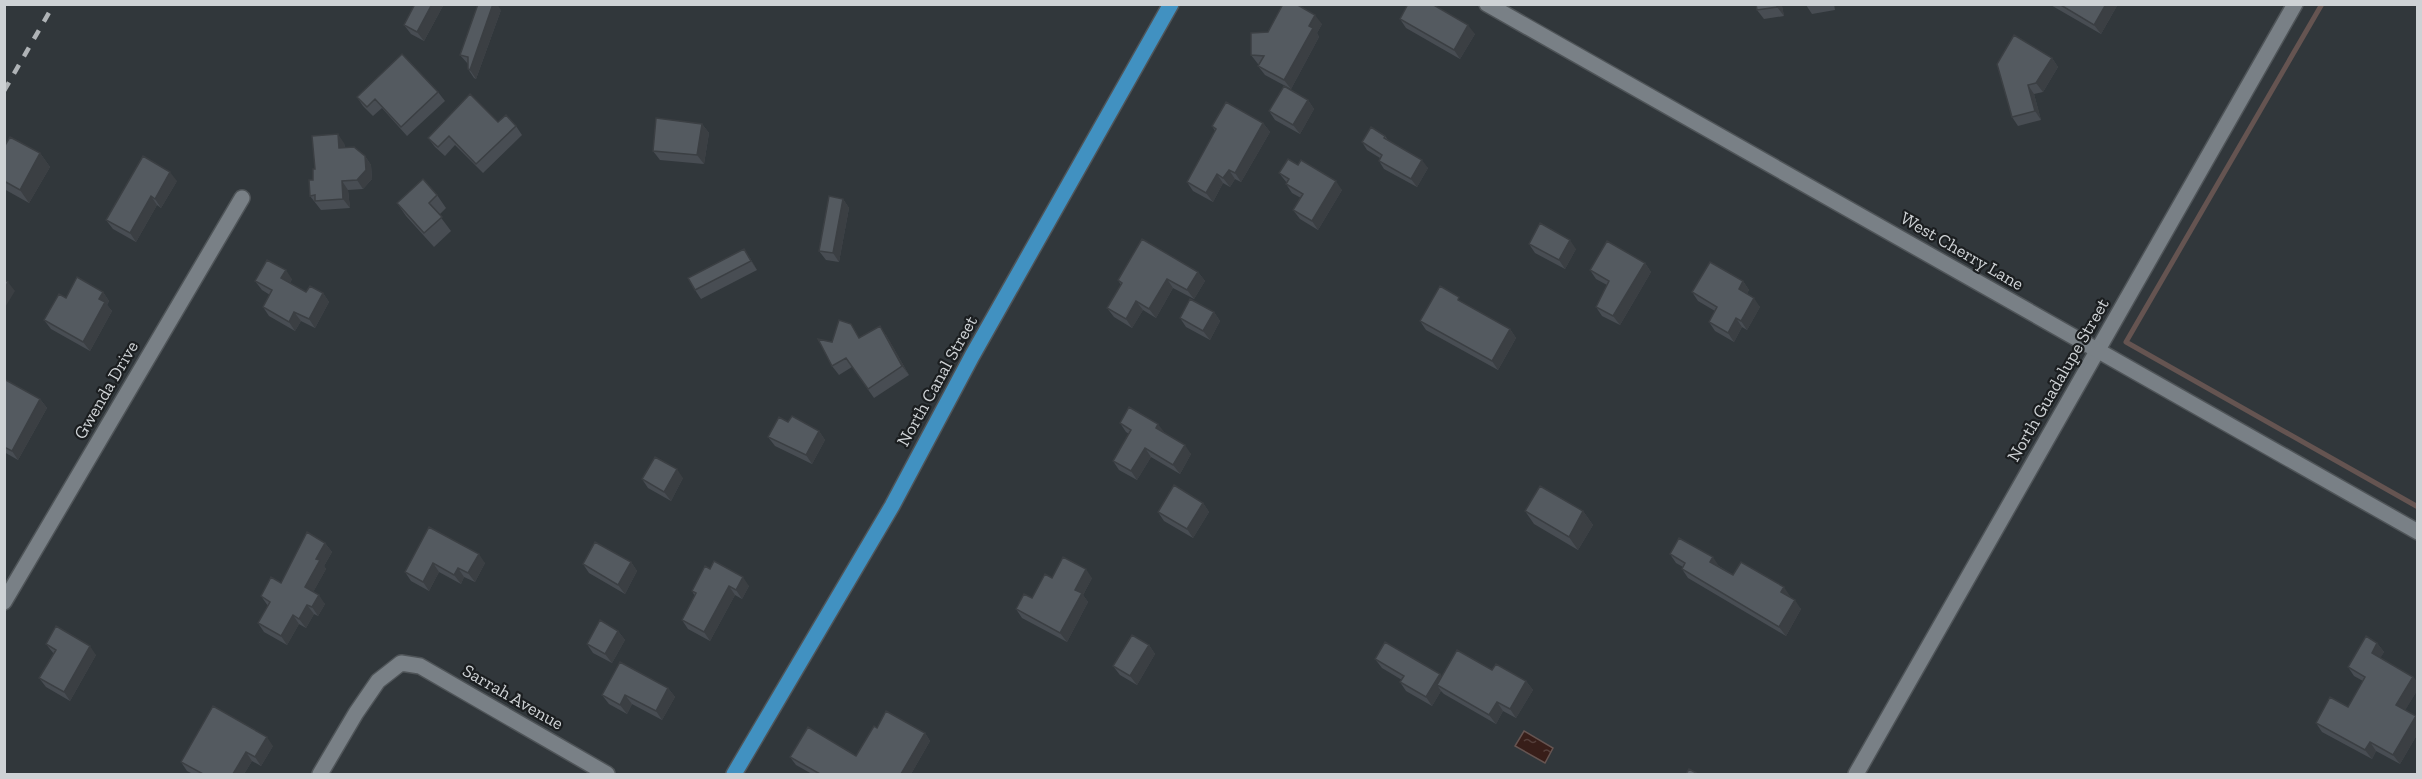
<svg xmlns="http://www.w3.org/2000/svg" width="2422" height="779" font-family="'Zilla Slab',serif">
	<defs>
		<pattern id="water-ripples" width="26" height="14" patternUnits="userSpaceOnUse" patternTransform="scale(1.5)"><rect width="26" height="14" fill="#381e19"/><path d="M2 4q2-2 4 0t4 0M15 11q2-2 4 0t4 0" fill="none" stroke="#543e3a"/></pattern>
	</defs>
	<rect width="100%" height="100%" fill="#31373b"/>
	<!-- water -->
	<path fill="url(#water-ripples)" stroke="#655451" stroke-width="1.5" d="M1524,731L1553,748L1545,763L1515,746Z"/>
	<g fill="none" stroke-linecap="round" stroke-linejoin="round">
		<!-- stream -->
		<path stroke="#655451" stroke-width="5" d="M2322,4L2126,342L2418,507"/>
		<defs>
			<path id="minor" d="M4,602L242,198
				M320,774L356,713L378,681L401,663L420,666L607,774
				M1856,774L2295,4"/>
			<path id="tertiary" d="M1487,4L2418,532"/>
			<path id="primary" d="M734,774L892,506L972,356L1171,4"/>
		</defs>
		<!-- minor casing -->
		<use href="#minor" stroke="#4f5458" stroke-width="18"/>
		<!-- tertiary casing -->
		<use href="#tertiary" stroke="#4f5458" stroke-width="18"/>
		<!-- primary casing -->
		<use href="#primary" stroke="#4f5458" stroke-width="18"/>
		<!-- minor -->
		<use href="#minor" stroke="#798086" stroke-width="15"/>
		<!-- tertiary -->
		<use href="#tertiary" stroke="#798086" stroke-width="15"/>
		<!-- primary -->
		<use href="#primary" stroke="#4191c1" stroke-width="15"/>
		<!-- rail -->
		<path stroke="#afb3b6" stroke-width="4.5" stroke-dasharray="10 10" stroke-linecap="butt" d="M4,91L54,4"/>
	</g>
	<!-- wall -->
	<path fill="#484d53" d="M415,4H444L424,41L411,34L404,25Z
		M1756,4H1793L1782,6L1784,16L1764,19L1757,10Z
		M1810,4H1834L1835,10L1812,14L1806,5Z
		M2049,4H2118L2101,34Z
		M501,10L476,79L474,78L468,69V64L460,55Z
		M1400,19L1475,34L1460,59L1406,28Z
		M1322,24L1317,33L1319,37L1291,89L1265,75L1258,66L1259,64H1258L1251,55L1268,32Z
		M2052,58L2058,67L2043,92L2034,94L2041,120L2018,126L2012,117L1997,64Z
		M438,92L445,101L407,136L382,108L373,116L363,106L357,97Z
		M1308,100L1314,109L1300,134L1275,120L1269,111Z
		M498,122L516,126L522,135L483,173L455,145L445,156L435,147L428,138Z
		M1263,123L1270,132L1241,182L1235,179L1230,187L1223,183L1213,202L1193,191L1187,182L1215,131L1212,126Z
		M702,124L709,133L704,164L660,160L653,151Z
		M1385,136L1389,141L1428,168L1417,187L1384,169L1379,161L1380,158L1367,150L1362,142Z
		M344,143L345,148L365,156L371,165L372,179L363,189L348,190L350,208L321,210L310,196L315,169Z
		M4,147L40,153L50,167L29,203L4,189Z
		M1279,173L1342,190L1318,230L1300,219L1293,210L1301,198L1292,193L1286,184L1287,183Z
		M177,181L161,208L157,205L136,242L113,229L106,220Z
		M437,195L446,208L439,215L451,231L434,247L406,216L397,203Z
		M843,199L849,208L839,262L826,260L819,251Z
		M1529,244L1576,249L1565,269L1535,253Z
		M750,258L757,270L701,299L695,290Z
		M1645,263L1651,272L1620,325L1602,316L1596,307L1607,285L1596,279L1590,270Z
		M1198,272L1205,281L1194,299L1173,288L1156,318L1143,310L1132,328L1114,317L1107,308L1121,285L1118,280Z
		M292,279L290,283L306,292L323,293L329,302L315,328L301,321L295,331L269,316L263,307L270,295L262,290L255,281Z
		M1743,281L1749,290L1747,293L1760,307L1747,330L1742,327L1734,342L1715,331L1709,322L1715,311L1698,301L1692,292Z
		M103,292L109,301L107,305L112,311L90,351L51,329L44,320L66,298Z
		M1214,312L1220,321L1210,340L1186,327L1180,318Z
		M1420,321L1510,329L1516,338L1498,370L1426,330Z
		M886,335L909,375L874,398L852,367L839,375L832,366V342L860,337Z
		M4,379L40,399L47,408L18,460L4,452Z
		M788,422L819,431L825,440L812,464L775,446L768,437Z
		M1120,423L1165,433L1191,454L1180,474L1151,457L1137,480L1119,470L1113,461L1129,434L1126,432Z
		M683,478L671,501L648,488L642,479Z
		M1203,503L1209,512L1193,538L1164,521L1158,512Z
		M1525,511H1583L1593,525L1578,550L1534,524Z
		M429,527L485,563L475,582L464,577L461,584L439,572L429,591L411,581L405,572Z
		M325,543L332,552L324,566L326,569L313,592L325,604L318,616L314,614L306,628L299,624L287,645L264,632L258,623L268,606L261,596L281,583Z
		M1670,554L1719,566L1733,575L1790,596V597L1801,609L1786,636L1688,578L1682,569L1683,567L1676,563Z
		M631,562L637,571L625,594L589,573L583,564Z
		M705,566L749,586L742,599L735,595L710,641L688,629L682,620L695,596L692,591Z
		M1052,578H1092L1083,595L1088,602L1067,642L1022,618L1016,609L1032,598Z
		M618,631L625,640L612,663L593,653L587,644Z
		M2377,643L2384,652L2380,658L2413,677L2418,683V689L2405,710L2416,716L2418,719V733L2400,764L2376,751L2372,759L2322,732L2316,723L2348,707L2363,681L2354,676L2348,667Z
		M46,644L96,655L70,701L46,687L39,678L54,654Z
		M1149,645L1155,654L1137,685L1120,675L1113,666Z
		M1375,659L1440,674L1442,677L1492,670L1526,681L1533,690L1516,718L1503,711L1496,724L1444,694L1441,691L1432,706L1406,691L1400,682L1402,680L1382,668Z
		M668,688L675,697L662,720L632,704L627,714L609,704L602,695Z
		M877,728L925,733L930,741L911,774H812L796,765L790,757L856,756Z
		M273,746L261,766L252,761L244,774H193L187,771L181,762Z"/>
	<!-- shaded-wall -->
	<path fill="#3b3f43" d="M432,4H444L424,41L417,32Z
		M493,4H497L501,10L476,79L470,70Z
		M1777,4H1781L1782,6L1784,16L1777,7Z
		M2106,4H2118L2101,34L2094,25Z
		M1315,15L1322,24L1317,33L1319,37L1291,89L1284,80Z
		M1468,25L1475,34L1460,59L1454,50Z
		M2052,58L2058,67L2043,92L2036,83Z
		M2028,85L2034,94L2041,120L2035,111Z
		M1308,100L1314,109L1300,134L1293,125Z
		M1263,123L1270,132L1241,182L1235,173Z
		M702,124L709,133L704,164L697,155Z
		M338,134L344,143L346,157L339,148Z
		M40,153L50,167L29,203L20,190Z
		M365,156L371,165L372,179L363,189L357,180Z
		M1422,160L1428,168L1417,187L1411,179Z
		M1229,170L1235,179L1230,187L1223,178Z
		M170,172L177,181L161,208L155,199Z
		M1217,174L1223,183L1213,202L1206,193Z
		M342,181L348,190L350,208L343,199Z
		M1336,181L1342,190L1318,230L1312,221Z
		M151,196L157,205L136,242L130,233Z
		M843,199L849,208L839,262L833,253Z
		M1570,240L1576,249L1565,269L1559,260Z
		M744,249L750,258L757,270L751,261Z
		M1645,263L1651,272L1620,325L1613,316Z
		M286,270L292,279L288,287L281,278Z
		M1198,272L1205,281L1194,299L1187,290Z
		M1167,279L1173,288L1156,318L1149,309Z
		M1743,281L1749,290L1745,298L1739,289Z
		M8,282L15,291L4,309V289Z
		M103,292L109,301L107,305L112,311L90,351L83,342L99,299Z
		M323,293L329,302L315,328L309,319Z
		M1754,298L1760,307L1747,330L1741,321Z
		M1136,301L1143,310L1132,328L1126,319Z
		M294,312L301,321L295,331L289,322Z
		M1214,312L1220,321L1210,340L1203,331Z
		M1736,318L1742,327L1734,342L1728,333Z
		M880,326L886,335L909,375L902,366Z
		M1510,329L1516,338L1498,370L1492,361Z
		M40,399L47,408L18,460L12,451Z
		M1158,424L1165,433L1156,428Z
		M819,431L825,440L812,464L806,455Z
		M1185,445L1191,454L1180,474L1173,465Z
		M1145,448L1151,457L1137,480L1131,471Z
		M677,469L683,478L671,501L664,492Z
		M1203,503L1209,512L1193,538L1187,529Z
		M1583,511L1593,525L1578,550L1569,537Z
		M325,543L332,552L324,566L326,569L311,596L305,587L316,559Z
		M479,554L485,563L475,582L468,573Z
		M1713,557L1719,566L1716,571L1710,562Z
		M631,562L637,571L625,594L618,585Z
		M433,563L439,572L429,591L423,582Z
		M458,568L464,577L461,584L454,575Z
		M1086,569L1092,578L1083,595L1088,602L1067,642L1060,633L1075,590Z
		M743,577L749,586L742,599L736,590Z
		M729,586L735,595L710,641L704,632Z
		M1784,587L1790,596L1787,601L1781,592Z
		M319,595L325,604L318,616L312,607Z
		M1795,600L1801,609L1786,636L1779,627Z
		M307,605L314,614L306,628L299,619Z
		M293,615L299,624L287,645L281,636Z
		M618,631L625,640L612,663L605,654Z
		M2377,643L2384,652L2378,662L2372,653Z
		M1149,645L1155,654L1137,685L1130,676Z
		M90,646L96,655L70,701L64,692Z
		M1440,674L1446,683L1437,685L1441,691L1432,706L1426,697Z
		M2413,677L2418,683V689L2403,714L2396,705Z
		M1526,681L1533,690L1516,718L1510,709Z
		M668,688L675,697L662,720L656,711Z
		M625,695L632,704L627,714L620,705Z
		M1497,702L1503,711L1496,724L1489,715Z
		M2416,716L2418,719V733L2400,764L2393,755Z
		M925,733L930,741L911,774H901Z
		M267,737L273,746L261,766L255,757Z
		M2370,742L2376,751L2372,759L2365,750Z
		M246,752L252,761L244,774H233Z"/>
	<!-- building -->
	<path fill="#545a60" stroke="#3b3f43" stroke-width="1.5" d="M415,4H432L417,32L404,25Z
		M478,4H493L470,70L468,69V57L460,55Z
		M1283,4H1296L1315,15L1309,26L1313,28L1284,80L1258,66L1264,56L1251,55V33L1268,32Z
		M1408,4H1432L1468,25L1454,50L1400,19Z
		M1756,4H1777V7L1757,10Z
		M2059,4H2106L2094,25Z
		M2014,35L2052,58L2036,83L2028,85L2035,111L2012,117L1997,64Z
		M402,54L438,92L401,127L375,99L367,107L357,97Z
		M1284,86L1308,100L1293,125L1269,111Z
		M470,94L498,122L506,115L516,126L476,164L449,136L438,147L428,138Z
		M1226,102L1263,123L1235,173L1229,170L1223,178L1217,174L1206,193L1187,182L1216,129L1212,126Z
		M656,118L702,124L697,155L653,151Z
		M1371,127L1385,136L1384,138L1422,160L1411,179L1379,161L1382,155L1362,142Z
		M338,134L339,148L354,147L365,156L366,170L357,180L342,181L343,199L315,201V195L310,196L309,180H313V169H315L312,136Z
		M10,137L40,153L20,190L4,181V147Z
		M143,156L170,172L155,199L151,196L130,233L106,220Z
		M1288,159L1298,165L1301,160L1336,181L1312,221L1293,210L1303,194L1286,184L1289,179L1279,173Z
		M423,179L437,195L429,203L442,217L424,233L397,203Z
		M829,196L843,199L833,253L819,251Z
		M1540,223L1570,240L1559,260L1529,244Z
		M1142,239L1198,272L1187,290L1167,279L1149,309L1136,301L1126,319L1107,308L1122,283L1118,280Z
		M1607,241L1645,263L1613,316L1596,307L1609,281L1590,270Z
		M744,249L751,261L695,290L688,278Z
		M267,260L286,270L281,278L306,292L310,286L323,293L309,319L294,312L289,322L263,307L272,290L255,281Z
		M1710,262L1743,281L1739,289L1754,298L1741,321L1736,318L1728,333L1709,322L1717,307L1692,292Z
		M77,277L103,292L99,299L105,302L83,342L44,320L59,294L66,298Z
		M4,280L8,282L4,289Z
		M1440,286L1459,297L1458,300L1510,329L1492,361L1420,321Z
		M1190,299L1214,312L1203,331L1180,318Z
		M839,320L851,324L859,338L880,326L902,366L868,389L846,358L832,366L818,339L832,342Z
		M4,379L40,399L12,451L4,447Z
		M1129,407L1158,424L1156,428L1185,445L1173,465L1145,448L1131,471L1113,461L1131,430L1120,423Z
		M792,416L819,431L806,455L768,437L779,417L788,422Z
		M655,457L677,469L664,492L642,479Z
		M1174,485L1203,503L1187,529L1158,512Z
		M1540,486L1583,511L1569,537L1525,511Z
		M429,527L479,554L468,573L458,568L454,575L433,563L423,582L405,572Z
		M307,532L325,543L316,559L320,560L305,587L319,595L312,607L307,605L299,619L293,615L281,636L258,623L270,602L261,596L271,577L281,583Z
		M1679,538L1713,557L1710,562L1733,575L1741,562L1784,587L1781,592L1795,600L1779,627L1682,569L1685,563L1670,554Z
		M595,542L631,562L618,585L583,564Z
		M1063,557L1086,569L1075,590L1082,593L1060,633L1016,609L1024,594L1032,598L1045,574L1052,578Z
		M714,561L743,577L736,590L729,586L704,632L682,620L696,593L692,591L705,566L710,569Z
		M600,620L618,631L605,654L587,644Z
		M56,626L90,646L64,692L39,678L56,650L46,644Z
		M1132,635L1149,645L1130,676L1113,666Z
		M2366,636L2377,643L2372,653L2413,677L2396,705L2416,716L2393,755L2370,742L2365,750L2316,723L2330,697L2348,707L2365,677L2348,667Z
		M1385,642L1440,674L1426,697L1400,682L1404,676L1375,659Z
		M1457,650L1492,670L1496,664L1526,681L1510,709L1497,702L1489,715L1437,685Z
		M620,662L668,688L656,711L625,695L620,705L602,695Z
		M213,706L267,737L255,757L246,752L233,774H203L181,762Z
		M886,711L925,733L901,774H820L790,757L808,727L856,756L874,726L877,728Z
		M1689,769L1698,774H1686Z"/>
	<g text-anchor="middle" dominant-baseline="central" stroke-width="4.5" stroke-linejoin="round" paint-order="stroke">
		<!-- street labels -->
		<g font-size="18" fill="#ced2d5" stroke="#1b1e20">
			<text transform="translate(1962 251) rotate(30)">West Cherry Lane</text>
			<text transform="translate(2058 380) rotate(-60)">North Guadalupe Street</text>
			<text transform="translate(937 381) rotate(-61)">North Canal Street</text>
			<text transform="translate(106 390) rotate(-60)">Gwenda Drive</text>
			<text transform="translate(513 697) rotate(30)">Sarrah Avenue</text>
		</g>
	</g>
	<!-- border -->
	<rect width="2422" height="779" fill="none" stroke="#ced2d5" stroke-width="12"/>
</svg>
